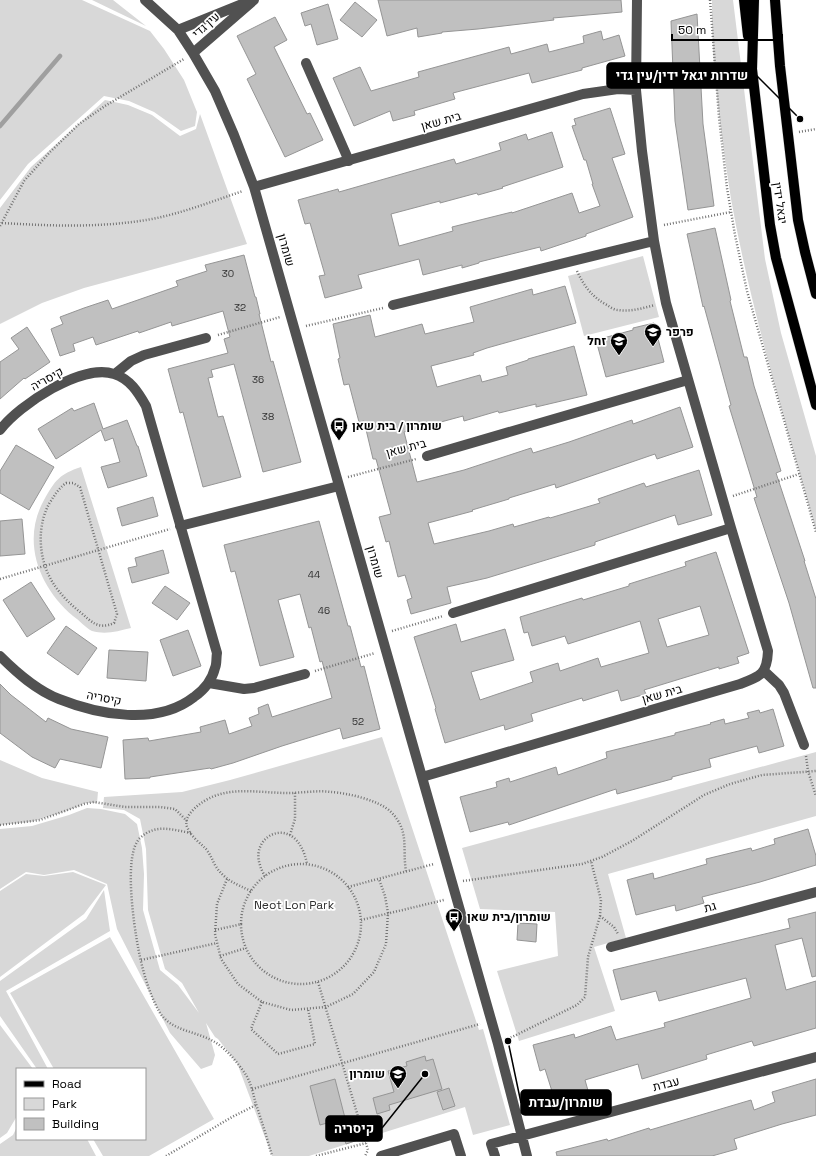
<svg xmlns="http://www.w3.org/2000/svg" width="816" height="1156" font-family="'Space Grotesk',Heebo,sans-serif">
	<rect width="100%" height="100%" fill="#fff"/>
	<!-- green -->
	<path fill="#d8d8d8" d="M0,0H82L150,31L164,49L184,80L197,112L195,126L181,131L154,112L129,101L104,96L28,164L0,200Z
		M92,0H113L146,26Z
		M712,0H733L765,259L781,333L816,456V531C785,421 751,311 731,199C724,155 718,111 714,67C712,45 712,22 712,0Z
		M105,100L128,105L152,115L180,136L196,129L200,114L247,244L84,288L42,303L0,324V208L31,167Z
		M643,256L659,317L584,336L568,276Z
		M81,467L131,628C118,631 106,635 92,631C86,628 79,620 73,616C39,587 21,541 44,500C55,480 60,474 81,467Z
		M382,737L479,1030L483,1029L510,1125L473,1135L465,1107L309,1156H272L237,1063L218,1039L215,1037L206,1023L215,1055L212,1065L201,1069L170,1033L117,929L107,884L74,870L44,875L26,872L0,889V829L32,826L69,815L87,808L101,809L125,814L137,824L142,848L144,874L143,910L160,970L178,985L199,1013L182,983L165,969L148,910L146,849L140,819L124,810L103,808L104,797L182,792L230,780Z
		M816,752V816L608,874L626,938L594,947L615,1011L519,1041L497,971L558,956L555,912L480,909L462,848Z
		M0,760L42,778L98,792L97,803H86L67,811L31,822L0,825Z
		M73,872L106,885L84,914L0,977V891L26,874L44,876Z
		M104,890L110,931L6,991L48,1069H37L0,1016V981L86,919Z
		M110,937L214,1119L149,1156H103L93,1139H145V1069H54L10,993Z
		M0,1025L33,1069H17V1116L7,1133L0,1138Z
		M17,1127V1139H87L96,1156H0V1144L13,1135Z"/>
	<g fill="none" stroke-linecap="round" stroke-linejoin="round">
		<!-- stream -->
		<path stroke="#9f9f9f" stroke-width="4.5" d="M0,126L60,56"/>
	</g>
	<!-- building -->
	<path fill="#c0c0c0" stroke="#959595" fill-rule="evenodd" d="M378,0H621L622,12L553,18L554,20L478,29L442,32V33L418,37L417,28L387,36Z
		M355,2L377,20L362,37L340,20Z
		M328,4L338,39L317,45L311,24L305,26L301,13Z
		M697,14L703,124L714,206L688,210L675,121L671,21Z
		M275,17L287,40L274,47L307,114L310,113L323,140L285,157L247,79L256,74L237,36Z
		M601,31L603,40L619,35L625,56L582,68V70L532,83L529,73L453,93L455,99L414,111L415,115L393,121L390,111L354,126L333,78L360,67L371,91L419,77L418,72L509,47L511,54L547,44L549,52L584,43L583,36Z
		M610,108L625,154L612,158L633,217L586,234V236L541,251L540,247L479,262V263L462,268V265L423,275L419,259L358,275L362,288L325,298L319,276L325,275L310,223L305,224L298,200L338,189L339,192L454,159L456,164L501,150L499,143L526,134L528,140L552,132L563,167L502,187L503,188L478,195L477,193L440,203V201L391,214L399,246L453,231L452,227L512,212V213L572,193L579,213L600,206L592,184H593L586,160H584L572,126L576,125L574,119Z
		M715,228L731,300L730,301L744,357H747L754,386L781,471L776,473L805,561H804L816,599V688H813L789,603L754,498L757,497L729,406L731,405L704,306L703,307L687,234Z
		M244,255L255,297H256L260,314H259L271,362L273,361L301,462L263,472L234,364L211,370L213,377L208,378L218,417L223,416L241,477L203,487L183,412L180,413L168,369L228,353L224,339L230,337L223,311L172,326L171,322L139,333L138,331L96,345L93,337L73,344L75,351L60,356L51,329L63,324L60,317L84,308L108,300L112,309L178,286L176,281L207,271L205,265Z
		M565,286L576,323L487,348L473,353L474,355L431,366L437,387L480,375L482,382L508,375L506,367L528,360V359L574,346L587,395L536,407V404L499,413L498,411L464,421L463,416L404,432L417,482L464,470L531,448L533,453L569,442L632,420L633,424L680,407L693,447L657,459L655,454L556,488L555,484L509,498V499L472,510L473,511L428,523L434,544L489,531L513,524L514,527L549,517L550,518L600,503L598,499L644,483L646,487L699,470L712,515L678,525L675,515L595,542V545L487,578L447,587L451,603L411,614L407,600L412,598L405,575L398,577L389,541L386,542L379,517L391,514L376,459H373L364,421L359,422L349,384L344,385L338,359L340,358L333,324L370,315L375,337L422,324L425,334L474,322L470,307L532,289L533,295Z
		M654,323L664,362L606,377L596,340L633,330V328Z
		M27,327L50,362L25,379L24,378L0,399V362L19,349L11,338Z
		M94,403L103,429L127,420L137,446H138L147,476L108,488L101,467L120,462L113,438L105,441L101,430L56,459L38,429L72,408L74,411Z
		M16,445L54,467L29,510L0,493V471Z
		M153,497L158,516L122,526L117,508Z
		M22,519L25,554L0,556V521Z
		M319,521L348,626H350L361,667L364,666L380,729L343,739L340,728L282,746L233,763L211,769L210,768L150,777V778L125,779L123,740L148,738L149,741L201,732L200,727L225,720L229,734L252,726L249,718L259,714L258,708L268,704L272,717L332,698L322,661L320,662L311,627L309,628L300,594L278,600L294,657L260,666L235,571L231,572L224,545Z
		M163,550L169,573L132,583L128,568L137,566L135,558Z
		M716,552L749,653L737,657L739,663L719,669V667L644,690L646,694L621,701L618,690L583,701L582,698L531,714L533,721L505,730L504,725L445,743L435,709L436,708L414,637L456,624L461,642L505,629L514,660L471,672L480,700L533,682L530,672L558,663L560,671L598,658L601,667L649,653L640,621L568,644L565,636L532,646L528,632L524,633L520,617L582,598L583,600L629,586V584L686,566L685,562ZM700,606L709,635L667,647L658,619Z
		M31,582L55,619L27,637L3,600Z
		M165,586L190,603L177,620L152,603Z
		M66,626L97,648L78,675L47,653Z
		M188,630L201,666L173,676L160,640Z
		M109,650L148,652L146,681L107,678Z
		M0,684L11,695L46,722L48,718L71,729L108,737L101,768L60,759L55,768L32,757L0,733Z
		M773,709L784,746L759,753L757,746L709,759L711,767L672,777V779L617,794L616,789L509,825L508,822L470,832L460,797L497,787L496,782L509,778L510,782L556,767L558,775L607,758L606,752L675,735V733L711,724L710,723L724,719L725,724L749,718L747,713L759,710L760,713Z
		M808,829L816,856V865L760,882L702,897L704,903L676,911L675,905L636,915L627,880L653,873L654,879L707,864L706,859L751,848L752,851L775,844L774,839Z
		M816,912V976L812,977L802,938L775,945L786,990L816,981V1028L754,1046L752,1041L706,1055L707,1059L642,1079L638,1064L585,1080L589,1094L556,1104L545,1069L540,1071L533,1045L574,1034L575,1038L611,1026L616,1040L665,1027L664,1023L751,998L746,978L659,1001L656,991L621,1000L613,970L790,928L788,919Z
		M518,923L537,924L536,942L517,940Z
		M425,1056L426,1061L433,1059L442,1089L389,1105L390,1110L377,1114L373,1098L394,1092L388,1071L407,1066L406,1062Z
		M335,1079L345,1118L320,1125L310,1086Z
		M816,1079V1115L782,1124L734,1139L737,1149L712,1156H557L556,1152L607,1139L608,1141L649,1128L650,1130L751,1100L754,1110L775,1102L772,1092Z
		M449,1088L455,1106L443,1110L437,1092Z
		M357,1126L361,1139L346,1144L342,1131Z"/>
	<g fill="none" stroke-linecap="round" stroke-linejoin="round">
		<defs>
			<path id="major" d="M744,0L748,36
				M754,0L752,69L770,225L776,258L816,405
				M775,0L780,66L798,220L805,252L816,294"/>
		</defs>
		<!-- major casing -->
		<use href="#major" stroke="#dbdbdb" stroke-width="11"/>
		<!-- path -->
		<path stroke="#737373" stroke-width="2.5" stroke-dasharray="1 2" stroke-linecap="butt" d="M710,0L719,117L727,188L735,235L747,291L816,532
			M799,132L816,129
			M2,223C52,226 102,228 152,219C183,213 213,201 243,191
			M664,225L731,212
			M0,226L24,181L50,152L79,124L105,106L184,59
			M577,271C584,286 592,297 607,305C610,307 614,310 618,310C631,312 643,308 655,305
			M306,326L383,308
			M218,335L280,317
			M348,477L416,459
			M66,483H73L80,487L117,614L114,623C98,630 92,622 80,612C70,604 60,594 53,583C39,561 36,528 49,504C54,496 58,489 66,483Z
			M733,496L799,474
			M0,579L170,529
			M392,631L443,616
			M315,671L375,653
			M806,756L808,771L816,796
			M0,825L40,820L84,804L94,802L125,807H160L175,809L187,821
			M191,833C173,830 156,823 140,838C123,854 134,925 138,947C142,969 149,994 160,1013C172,1031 195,1031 213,1041C226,1048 238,1063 246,1075C251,1083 253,1093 255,1101C261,1119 267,1138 272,1156
			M290,835L295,819V792
			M241 924a60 60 0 1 1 120 0a60 60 0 1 1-120 0Z
			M265,876C263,873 261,869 260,865C249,834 297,812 307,864
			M227,879L217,904L215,934L221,959L238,984L262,1002L291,1010L326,1007L353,994L374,972L386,944L388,913L385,896L379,879
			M463,881L582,864L602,857L632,841L704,795L730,784L762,775L816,771
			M348,887L434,864
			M251,891C236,884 224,880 215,865C212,859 210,854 206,849C200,843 191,836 188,829C184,822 188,815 193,810C220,783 255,793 288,793C302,793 317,790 331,792C347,793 379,800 391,812C410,831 402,848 406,871
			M600,916L614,927L618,934
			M361,920L444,900
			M215,930L242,924
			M220,956L246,948
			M141,960L217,943
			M318,982L368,1150L365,1156
			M262,1002L251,1029L278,1054L315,1044L308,1009
			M508,1039L577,1005L585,997L588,957L600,916L601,900L591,861
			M252,1089L480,1024
			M166,1156L232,1117L256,1105
			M316,1156L366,1143"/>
		<!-- minor -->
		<path stroke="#515151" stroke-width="10" d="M145,0L178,30L193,53L215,91L234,135L254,187L498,1044L527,1156
			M178,30L247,2
			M193,53L254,0
			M306,63L349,161
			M636,90L637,0
			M254,187L583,94L618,89L636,90L642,151L654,241L666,303L731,528L768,651C767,674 761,676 740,684L422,777
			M393,305L654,241
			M115,374L131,361L144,355L206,338
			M0,430C19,405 82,363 114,374C130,379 138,392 146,406L217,653C216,658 217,664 215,668C212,680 204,690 194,697C157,726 99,715 59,699C36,690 17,673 0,656
			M427,456L688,380
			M180,526L339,486
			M453,613L731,528
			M764,671L779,685L784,693L804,745
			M209,683L244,689L254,688L305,674
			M611,947L816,892
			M381,1156L454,1134L461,1156
			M495,1156L491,1144L816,1057"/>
		<!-- major -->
		<use href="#major" stroke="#000" stroke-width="10"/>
	</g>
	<!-- icons -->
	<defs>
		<symbol id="school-pin" viewBox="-11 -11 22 30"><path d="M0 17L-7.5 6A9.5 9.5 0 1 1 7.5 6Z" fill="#000" stroke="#fff"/><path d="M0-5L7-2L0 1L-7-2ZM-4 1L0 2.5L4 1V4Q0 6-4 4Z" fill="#fff"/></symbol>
		<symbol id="bus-pin" viewBox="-11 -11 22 30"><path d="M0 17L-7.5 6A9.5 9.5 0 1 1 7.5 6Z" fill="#000" stroke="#fff"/><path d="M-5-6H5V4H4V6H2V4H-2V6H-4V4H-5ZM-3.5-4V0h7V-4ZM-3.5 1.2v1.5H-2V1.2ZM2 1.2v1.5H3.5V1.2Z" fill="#fff"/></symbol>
	</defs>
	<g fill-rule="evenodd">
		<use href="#school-pin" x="643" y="322" width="20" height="27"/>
		<use href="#school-pin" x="609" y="331" width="20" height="27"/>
		<use href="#bus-pin" x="329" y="416" width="20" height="27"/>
		<use href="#bus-pin" x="444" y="907" width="20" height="27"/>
		<use href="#school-pin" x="388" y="1064" width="20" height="27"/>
	</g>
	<g text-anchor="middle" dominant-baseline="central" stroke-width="3.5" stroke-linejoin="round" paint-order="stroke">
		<!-- number labels -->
		<g font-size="10" fill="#303030">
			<text x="228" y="273">30</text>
			<text x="240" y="307">32</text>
			<text x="258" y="379">36</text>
			<text x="268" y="416">38</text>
			<text x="314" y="574">44</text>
			<text x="324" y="610">46</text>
			<text x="358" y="721">52</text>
		</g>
		<!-- street labels -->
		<g font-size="12" fill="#000" stroke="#fff">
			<text transform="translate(206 25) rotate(-41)">עין גדי</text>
			<text transform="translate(441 121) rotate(-16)">בית שאן</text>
			<text transform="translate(780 203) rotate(82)">יגאל ידין</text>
			<text transform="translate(286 250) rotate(74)">שומרון</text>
			<text transform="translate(47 379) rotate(-29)">קיסריה</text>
			<text transform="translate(406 448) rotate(-15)">בית שאן</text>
			<text transform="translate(375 562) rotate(74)">שומרון</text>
			<text transform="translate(662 694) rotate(-16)">בית שאן</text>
			<text transform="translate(104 698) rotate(11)">קיסריה</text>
			<text transform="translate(710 907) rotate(-15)">גת</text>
			<text transform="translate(666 1084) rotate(-15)">עבדת</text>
		</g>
		<!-- poi labels -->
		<g font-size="12" font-weight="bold" fill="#000" stroke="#fff" text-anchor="start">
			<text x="666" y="332">פרפר</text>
			<text x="606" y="341" text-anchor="end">זחל</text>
			<text x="352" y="426">שומרון / בית שאן</text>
			<text x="467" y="917">שומרון/בית שאן</text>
			<text x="385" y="1074" text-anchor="end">שומרון</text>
		</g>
		<!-- park labels -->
		<g font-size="12" fill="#2f2f2f" stroke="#fff">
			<text x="294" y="905">Neot Lon Park</text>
		</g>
	</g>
	<!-- callouts -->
	<path fill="none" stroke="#000" stroke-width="1.5" d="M800 119L756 75M508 1041L521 1103M425 1074L382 1128"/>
	<g fill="#000" stroke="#fff" stroke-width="1.5">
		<circle cx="800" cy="119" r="4"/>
		<circle cx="508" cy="1041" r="4"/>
		<circle cx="425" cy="1074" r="4"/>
	</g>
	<g fill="#000" stroke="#000" stroke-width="1.5">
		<rect x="607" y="63" width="149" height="25" rx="4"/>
		<rect x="521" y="1090" width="90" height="25" rx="4"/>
		<rect x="326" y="1116" width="56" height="25" rx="4"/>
	</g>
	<g font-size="13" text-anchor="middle" font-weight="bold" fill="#fff">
		<text x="682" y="80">שדרות יגאל ידין/עין גדי</text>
		<text x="566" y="1107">שומרון/עבדת</text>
		<text x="354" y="1133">קיסריה</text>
	</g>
	<!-- legend -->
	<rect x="16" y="1068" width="130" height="72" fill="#ffffff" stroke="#999999"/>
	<rect x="24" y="1081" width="20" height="6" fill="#000000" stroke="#999999"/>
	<text x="52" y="1088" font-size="12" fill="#000000">Road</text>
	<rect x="24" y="1098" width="20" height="12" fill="#d8d8d8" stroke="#999999"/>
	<text x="52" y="1108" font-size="12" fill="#000000">Park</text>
	<rect x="24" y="1118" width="20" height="12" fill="#c0c0c0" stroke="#999999"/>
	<text x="52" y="1128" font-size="12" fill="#000000">Building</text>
	<!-- scale -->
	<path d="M672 34v6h110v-6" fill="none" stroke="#000000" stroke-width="2"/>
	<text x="678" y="34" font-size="12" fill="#000000" stroke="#ffffff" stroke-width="3" paint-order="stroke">50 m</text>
</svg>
